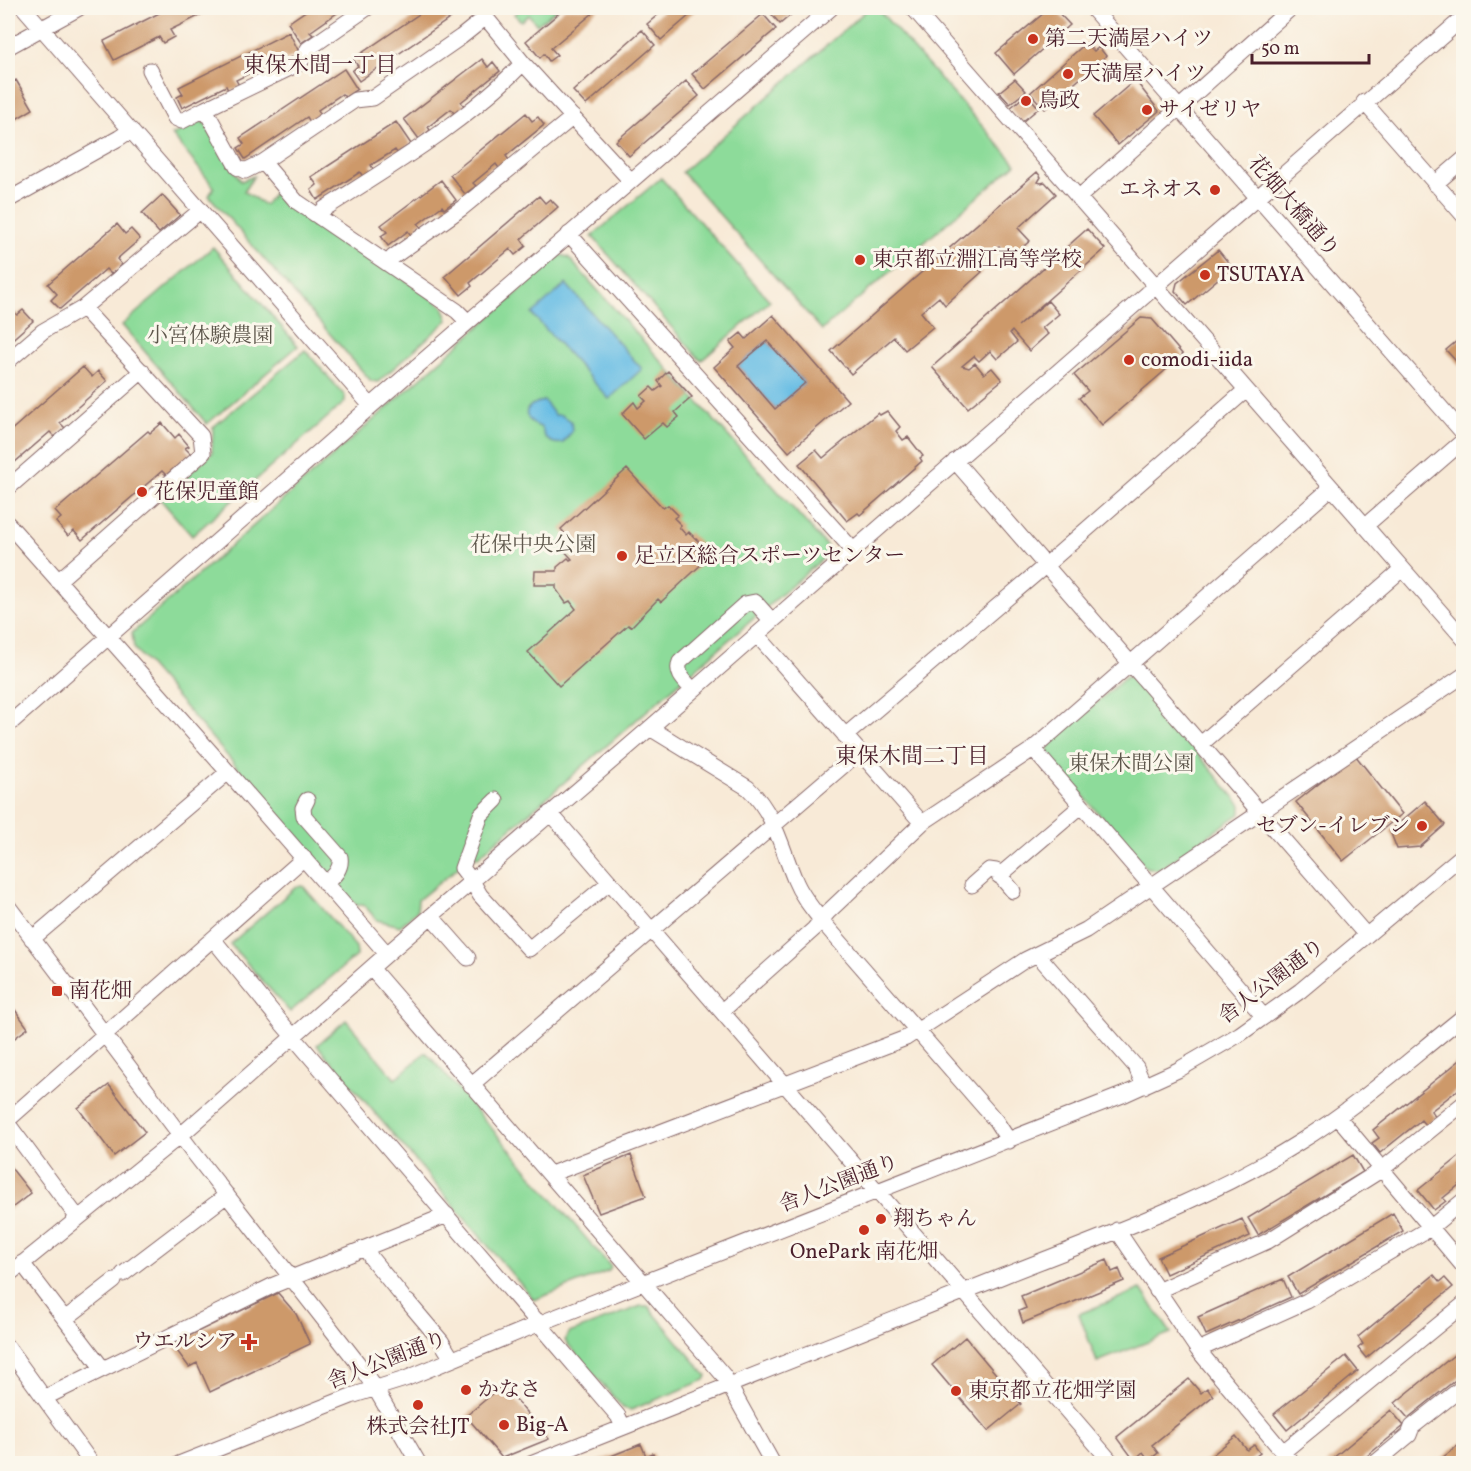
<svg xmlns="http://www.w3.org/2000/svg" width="1471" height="1471" font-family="Vollkorn,'Noto Serif JP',serif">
	<rect width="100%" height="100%" fill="#fbf7ec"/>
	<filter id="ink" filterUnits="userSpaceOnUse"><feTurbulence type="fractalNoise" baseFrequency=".0167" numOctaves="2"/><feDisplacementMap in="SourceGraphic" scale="12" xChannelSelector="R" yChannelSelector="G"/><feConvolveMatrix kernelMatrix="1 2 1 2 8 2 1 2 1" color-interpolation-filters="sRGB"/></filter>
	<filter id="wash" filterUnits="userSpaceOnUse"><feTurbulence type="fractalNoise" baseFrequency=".008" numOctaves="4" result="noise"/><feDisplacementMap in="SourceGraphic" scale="24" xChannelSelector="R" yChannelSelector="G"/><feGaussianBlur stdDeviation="1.35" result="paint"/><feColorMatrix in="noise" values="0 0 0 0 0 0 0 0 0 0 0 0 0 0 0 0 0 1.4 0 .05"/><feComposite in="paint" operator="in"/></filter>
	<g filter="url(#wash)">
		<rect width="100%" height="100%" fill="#f8ead7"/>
		<!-- green -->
		<path fill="#8ddb9a" stroke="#6c7d62" stroke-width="1.5" d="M522,8H558L537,25L529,15L521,21L514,14Z
			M869,8H877L1016,164L822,330L682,172Z
			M200,121L205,123L241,181L254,176L244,191L265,205L276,190L443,306L448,320L378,382L371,381L209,196L214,187L172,135Z
			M661,178L770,301L701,361L592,236Z
			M213,247L298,346L207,424L122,325Z
			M560,255L568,257L826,545L827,555L478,857H471L418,900L417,911L400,926L377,920L363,904L357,906L134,648L132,633Z
			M305,350L345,396V402L192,536L160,499L212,453L213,427Z
			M1126,677L1134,678L1241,805V813L1159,870L1145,867L1047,754L1049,744Z
			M303,886L356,947L357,955L290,1012L230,944L296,887Z
			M346,1020L395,1079L426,1052L611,1267L609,1271L534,1300L317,1045Z
			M1141,1289L1171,1333L1097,1362L1079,1314Z
			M641,1306H648L707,1376L705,1380L631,1410L623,1408L565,1341L569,1333Z"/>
		<!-- water -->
		<path fill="#68bde4" stroke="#596e88" stroke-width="1.5" d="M566,284L642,369L609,399L532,314Z
			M767,341L805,383L775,409L738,366Z
			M544,401L555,415H561L571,421L572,431L563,443C551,445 544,439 542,428C522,419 520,406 544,401Z"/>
		<g id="blocks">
			<!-- building -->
			<path fill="#cd996b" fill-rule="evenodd" d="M169,8H215L170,30L174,37L163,43L159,37L114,60L104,41Z
				M310,8H344L310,32L313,35L301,43L288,23Z
				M428,8H437L440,12L446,8L452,17L359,81L352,71L358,66L353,59Z
				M565,8H599L551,48L557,55L549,61L544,54L540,58L526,41Z
				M666,8H698L661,40L647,24Z
				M769,8H799L780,24L767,9Z
				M1050,8H1054L1070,25L1014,74L996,53Z
				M763,14L776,29L705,89L692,74Z
				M642,30L655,45L586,105L573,91Z
				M289,32L300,54L286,60L284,56L236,80L240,87L229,92L226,86L182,108L177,97L183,94L179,87Z
				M1086,43L1094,51L1099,47L1106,56L1045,109L1030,93Z
				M482,59L488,67L493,62L500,71L461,102L466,108L456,116L451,109L428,127L430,130L419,139L404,119Z
				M344,69L357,89L345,97L342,94L318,110L323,118L312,125L307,117L245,159L238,148L244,144L240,138Z
				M1015,79L1026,91L1010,104L999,92Z
				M16,80L33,109L8,124V85Z
				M1135,80L1159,111L1118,145L1093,116Z
				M686,81L699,96L629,156L616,141Z
				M1027,94L1039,108L1022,122L1010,108Z
				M526,113L532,121L538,117L544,125L506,156L511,163L501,171L496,164L473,183L476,186L465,194L450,175Z
				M396,122L411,144L397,153L395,150L371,165L375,173L365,180L360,172L317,200L311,190L317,185L311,177Z
				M1037,172L1041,177L1038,182L1041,183L1045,182L1056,194L1018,228L1030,241L1009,258L999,246L975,265L982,272L945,305L939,297L921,312L933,327L905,350L894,337L851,374L831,351Z
				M441,180L456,200L444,209L442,206L418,224L423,229L412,237L408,231L388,246L381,236L387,232L381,225Z
				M162,195L180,215L159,233L142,213Z
				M539,196L545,203L550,199L558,207L521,239L526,246L515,255L510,249L470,283L472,286L461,295L445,276Z
				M117,224L125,234L131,229L140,239L117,259L122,265L111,274L106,269L60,309L51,300L57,294L48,284Z
				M1087,229L1105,249L1018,326L1048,301L1059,314L1042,328L1048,334L1029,351L1012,331L1010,333L1017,342L997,359L990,351L979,361L974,356L962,366L969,368L975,363L984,374L992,368L1002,380L968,408L932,367Z
				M1218,250L1232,267L1187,305L1175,291L1177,283Z
				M8,300L14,308L12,310L17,315L23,310L33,321L8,343Z
				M773,315L848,401L789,452L714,367L735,348L730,342L741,333L746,339ZM767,341L805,383L775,409L738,366Z
				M1141,318L1152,319L1183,355L1102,425L1079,398L1088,391L1074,375Z
				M1464,335V370L1446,350Z
				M83,367L92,377L98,371L107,381L60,423L65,428L55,437L50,432L8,468V433Z
				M668,371L692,397L675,412L679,417L667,427L663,423L644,439L622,414L634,402L638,408L646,401L641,396L651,387L655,391L662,386L658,381Z
				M887,411L900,427L896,431L903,440L908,437L923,456L920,458L922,461L860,515L858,513L847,521L799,464L816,450L823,458L878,413L880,415Z
				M162,423L175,438L179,434L189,446L185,448L191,454L166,475L162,471L82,540L74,531L68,536L56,522L61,518L55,511L148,431L150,433Z
				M627,469L663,508L668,505L678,515L674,518L681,525L679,527L686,535L689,532L701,544L695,549L705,561L661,602L658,599L631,627L628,625L559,686L528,652L576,609L570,601L566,603L556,589V585H534L535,571H557V567L568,558L570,560L572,559L563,549L571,541L561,529Z
				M1355,755L1402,814L1343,861L1296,802Z
				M1425,801L1445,825L1420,847L1397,849L1390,831Z
				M8,1000L28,1028L8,1043Z
				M1464,1057V1085L1431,1111L1436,1118L1426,1126L1421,1120L1380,1153L1372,1143L1379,1138L1373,1130Z
				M109,1085L145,1132L114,1156L78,1108Z
				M1464,1153V1181L1443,1198L1446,1201L1434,1210L1418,1190Z
				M631,1155L646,1196L599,1213L583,1175Z
				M1353,1155L1363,1172L1258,1235L1248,1218Z
				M8,1164L31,1193L8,1211Z
				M1393,1213L1403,1231L1298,1294L1288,1277Z
				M1242,1219L1250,1236L1166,1274L1158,1257Z
				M1107,1260L1112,1272L1119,1269L1124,1281L1023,1323L1019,1311L1026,1308L1021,1296Z
				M1434,1275L1440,1282L1445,1278L1453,1287L1366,1358L1358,1348L1363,1344L1358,1337Z
				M1283,1279L1291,1297L1206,1335L1198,1317Z
				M278,1293L296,1314L310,1344L210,1392L197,1363L189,1367L172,1344Z
				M965,1337L1021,1404L988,1431L932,1365Z
				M1464,1347V1373L1408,1418L1395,1403Z
				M1346,1356L1358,1371L1287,1430L1274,1414Z
				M1189,1379L1201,1393L1207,1388L1213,1396L1152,1445L1158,1453L1149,1460L1143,1452L1134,1460L1117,1437Z
				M503,1385L549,1439L502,1458L466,1416Z
				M1391,1410L1404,1426L1357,1464H1326Z
				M1236,1436L1247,1450L1254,1445L1260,1453L1246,1464H1201Z
				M1464,1441V1464H1447L1442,1458Z
				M641,1444L646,1456L653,1453L657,1464H591Z"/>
		</g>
	</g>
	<g filter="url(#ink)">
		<use href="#blocks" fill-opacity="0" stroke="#876667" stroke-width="1.5"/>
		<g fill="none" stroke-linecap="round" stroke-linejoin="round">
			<defs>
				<path id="minor" d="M24,8L371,406
					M478,8L523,63L631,181
					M913,8L1464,639
					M1092,8L1464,434
					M8,47L79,8
					M150,70L175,118L182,121L205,109L237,167L245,171L263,162L296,201L457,311L468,322
					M1364,102L1464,216
					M205,109L300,63L308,49L367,8
					M263,162L355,100L373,98L461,37L486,17
					M1435,184L1464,159
					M1078,198L1291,8
					M8,200L119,138L131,130
					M319,217L324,209C393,165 466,122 523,63
					M569,234L853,550
					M388,264L393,257L462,208L573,117
					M8,361L43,331L83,308L201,210
					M955,461L1366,935
					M8,488L142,371
					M8,524L228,772L387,954
					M1365,526L1464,440
					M58,581L203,453L201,436L83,308
					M757,635L922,823
					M693,690C686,682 675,674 680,662L745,604L755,602L772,621
					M8,725L371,406L831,8
					M650,728L748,788C775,814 781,847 795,880C801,895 811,907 821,920L996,1121L1009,1141
					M845,736L1046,565L1246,390
					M1201,744L1402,569
					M1033,749L1264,1017
					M307,800L303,808L304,816L340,857C342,869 334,876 325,884
					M496,800L481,815L462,868L472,881L480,895L529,949L610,882
					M550,813L1113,1464
					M999,876L1081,806
					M972,885L989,870L996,871L1013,891
					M8,906L193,1152L357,1362L375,1388L419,1464
					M431,916L468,958
					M32,939L228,772
					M213,939L279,1020L618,1416L623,1427
					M1037,954L1136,1067L1144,1086
					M371,968L724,1376L773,1464
					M722,1011L814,929L828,912L922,823L1033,749L1331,488
					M471,1085L859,752
					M1338,1117L1464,1267
					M8,1120L304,858
					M8,1124L78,1218
					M551,1174L906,1038L1025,960L1086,930L1464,675
					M1117,1230L1198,1350L1293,1464
					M366,1248L371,1258L402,1296
					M22,1263L103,1369
					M123,1274L227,1195
					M8,1275L181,1135L387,954L650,728L1464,17
					M1157,1291L1268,1241L1381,1170L1464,1103
					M408,1302L441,1341L452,1359
					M65,1319L114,1281
					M8,1348L92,1464
					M1198,1350L1307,1301L1430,1228L1464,1200
					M44,1398L274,1285L447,1215
					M1283,1452L1464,1304
					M179,1464L351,1396L405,1379L538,1324L1125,1094L1178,1070L1240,1034L1300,991L1464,854
					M531,1464C689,1401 846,1339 1003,1276C1103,1236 1206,1201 1298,1143C1357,1107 1410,1059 1464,1016
					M1374,1464L1409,1435L1412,1427L1464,1386"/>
			</defs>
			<!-- minor casing -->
			<use href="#minor" stroke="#876667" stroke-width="17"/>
			<!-- minor -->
			<use href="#minor" stroke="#fff" stroke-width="15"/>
		</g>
	</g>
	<!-- markers -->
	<g fill="#c8321e" stroke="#fbf7ec" stroke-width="2">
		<circle cx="1033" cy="39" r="6"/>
		<circle cx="1068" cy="74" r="6"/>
		<circle cx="1026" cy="101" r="6"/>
		<circle cx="1147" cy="110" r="6"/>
		<circle cx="1215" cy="190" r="6"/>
		<circle cx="860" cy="260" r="6"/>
		<circle cx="1205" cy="275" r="6"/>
		<circle cx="1129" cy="360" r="6"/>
		<circle cx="142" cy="492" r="6"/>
		<circle cx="622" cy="556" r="6"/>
		<circle cx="1422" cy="826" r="6"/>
		<rect x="51" y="985" width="12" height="12" rx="3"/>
		<circle cx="881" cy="1219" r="6"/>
		<circle cx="864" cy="1230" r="6"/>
		<path d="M246 1333h6v6h6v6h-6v6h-6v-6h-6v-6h6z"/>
		<circle cx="466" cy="1390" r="6"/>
		<circle cx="956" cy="1391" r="6"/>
		<circle cx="418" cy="1405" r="6"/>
		<circle cx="504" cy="1425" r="6"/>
	</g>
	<g text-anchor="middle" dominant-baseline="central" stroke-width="6" stroke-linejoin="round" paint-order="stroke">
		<!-- poi labels -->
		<g font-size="21" fill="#4a1f2b" stroke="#fbf7ec" text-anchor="start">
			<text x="1045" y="39">第二天満屋ハイツ</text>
			<text x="1080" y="74">天満屋ハイツ</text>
			<text x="1038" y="101">鳥政</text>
			<text x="1159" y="110">サイゼリヤ</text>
			<text x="1203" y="190" text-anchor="end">エネオス</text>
			<text x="872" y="260">東京都立淵江高等学校</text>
			<text x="1217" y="275">TSUTAYA</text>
			<text x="1141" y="360">comodi-iida</text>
			<text x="154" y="492">花保児童館</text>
			<text x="634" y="556">足立区総合スポーツセンター</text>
			<text x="1410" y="826" text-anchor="end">セブン-イレブン</text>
			<text x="69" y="991">南花畑</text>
			<text x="893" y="1219">翔ちゃん</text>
			<text x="864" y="1252" text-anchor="middle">OnePark 南花畑</text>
			<text x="237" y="1342" text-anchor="end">ウエルシア</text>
			<text x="478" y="1390">かなさ</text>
			<text x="968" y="1391">東京都立花畑学園</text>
			<text x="516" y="1425">Big-A</text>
			<text x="418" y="1427" text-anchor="middle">株式会社JT</text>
		</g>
		<!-- street labels -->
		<g font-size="21" fill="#4a1f2b" stroke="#fbf7ec">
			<text transform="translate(1293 207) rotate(49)">花畑大橋通り</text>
			<text transform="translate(1272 982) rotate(-37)">舎人公園通り</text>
			<text transform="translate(839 1184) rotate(-21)">舎人公園通り</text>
			<text transform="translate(387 1361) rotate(-21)">舎人公園通り</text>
		</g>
		<!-- park labels -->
		<g font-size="21" fill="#5e574c" stroke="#fbf7ec">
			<text x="210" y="336">小宮体験農園</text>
			<text x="533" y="545">花保中央公園</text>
			<text x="1131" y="764">東保木間公園</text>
		</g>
		<!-- neighbourhood labels -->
		<g font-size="22" fill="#4a1f2b" stroke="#fbf7ec">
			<text x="320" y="66">東保木間一丁目</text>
			<text x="912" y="757">東保木間二丁目</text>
		</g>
	</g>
	<!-- margin -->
	<rect width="1471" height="1471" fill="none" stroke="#fbf7ec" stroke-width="30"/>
	<!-- scale -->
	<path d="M1252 54v9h117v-9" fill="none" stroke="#4a1f2b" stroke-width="3"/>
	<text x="1261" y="54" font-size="18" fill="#4a1f2b" stroke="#fbf7ec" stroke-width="4.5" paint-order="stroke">50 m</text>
</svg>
